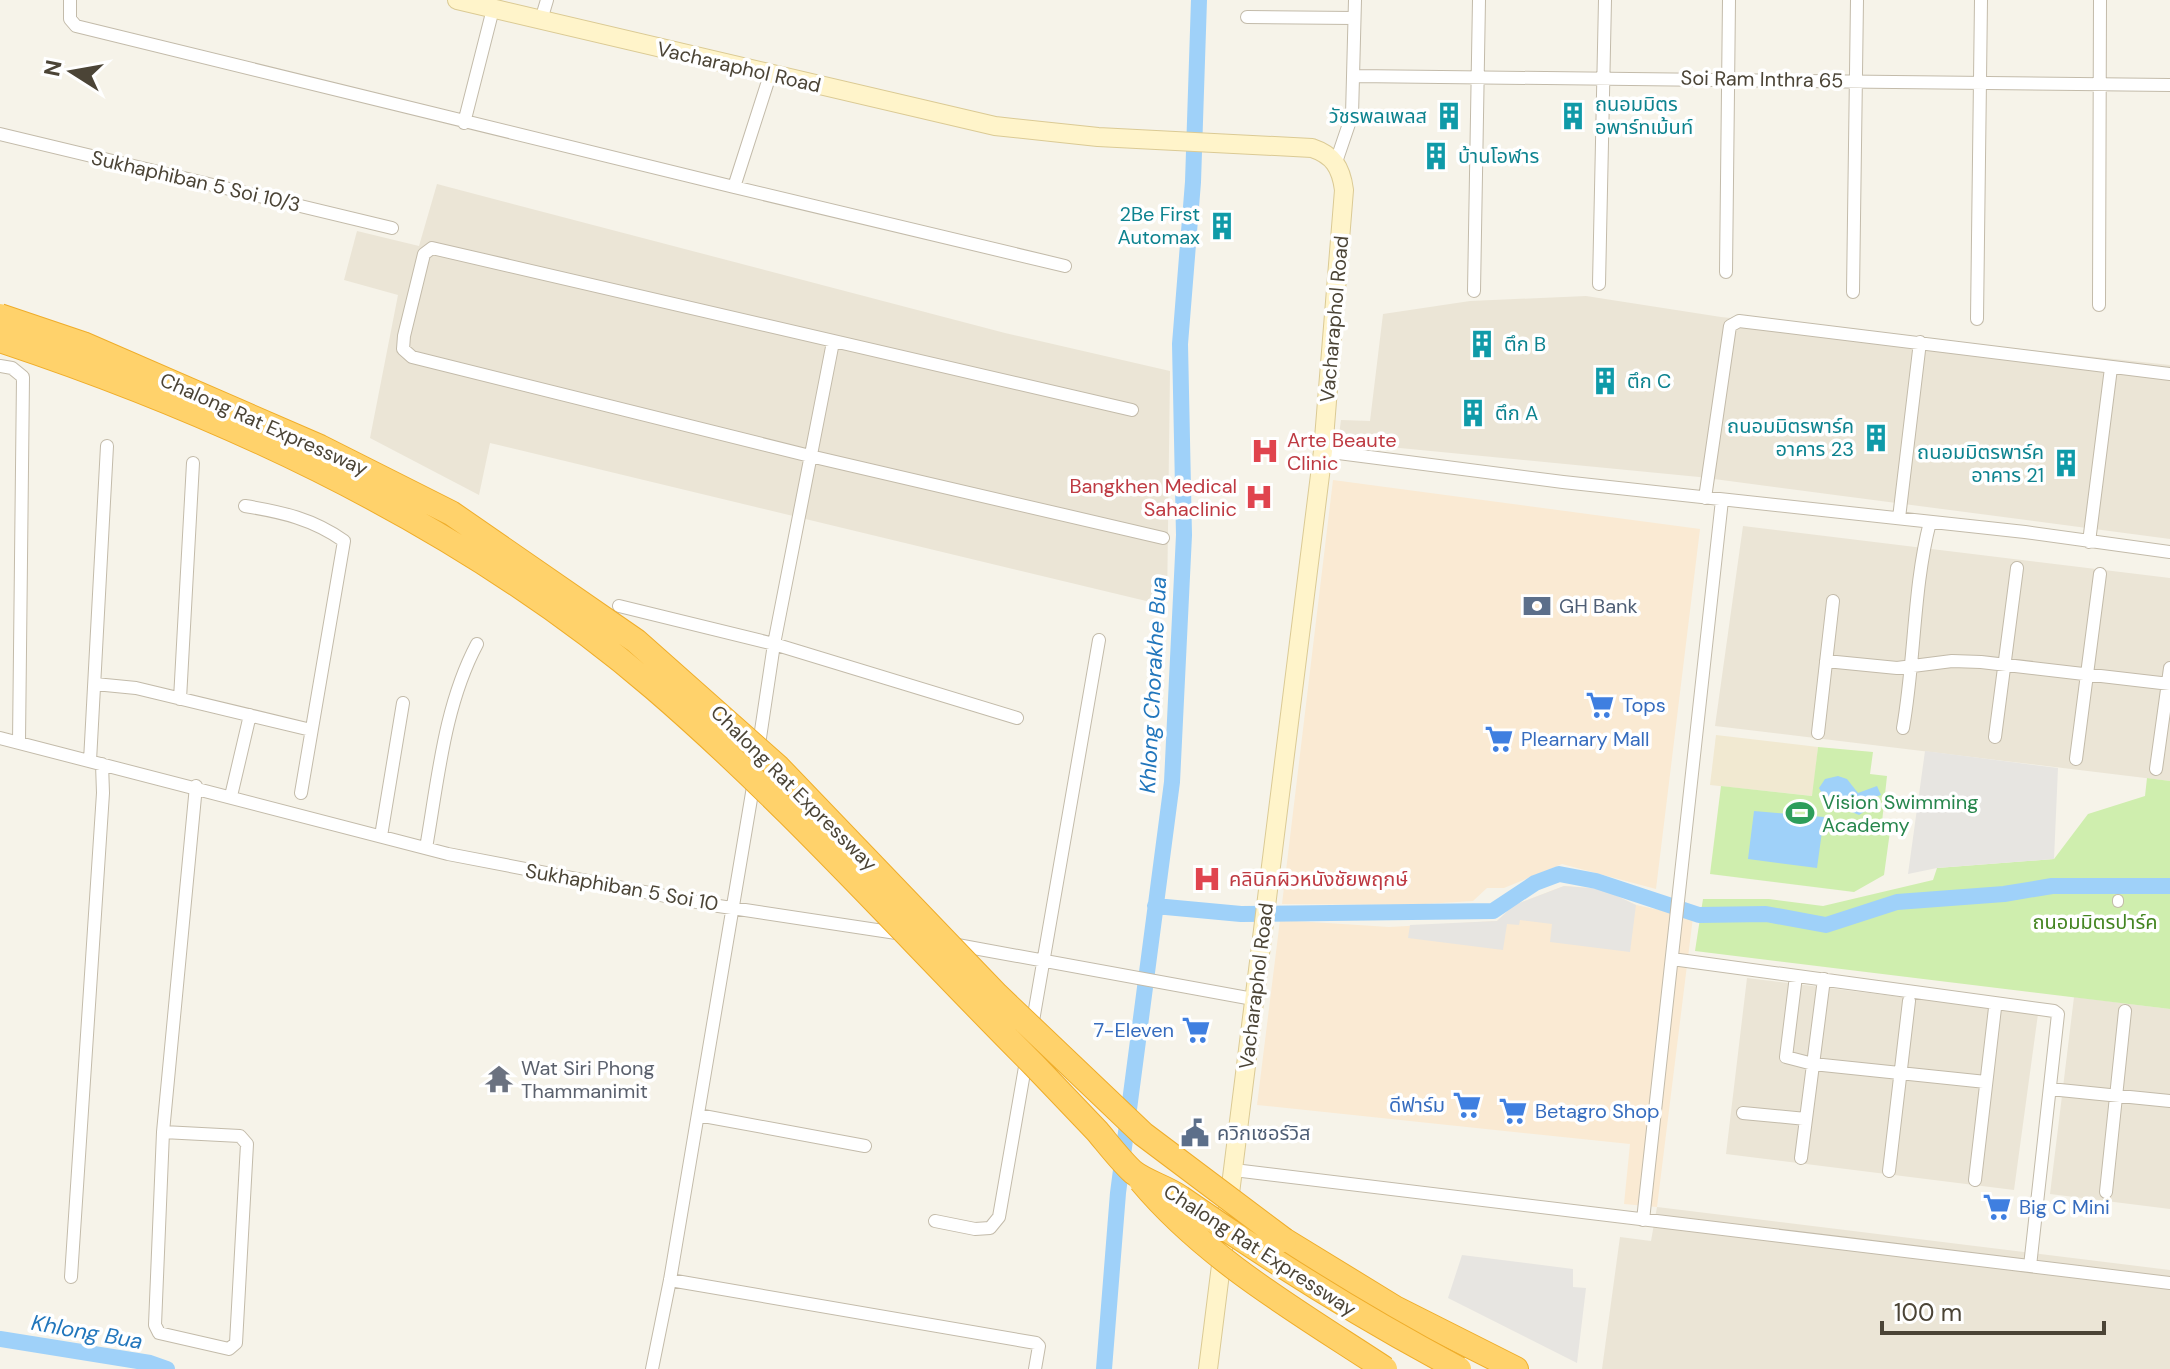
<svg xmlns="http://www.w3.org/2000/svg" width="2170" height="1369" font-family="'DM Sans','Noto Sans Thai',sans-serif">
	<rect width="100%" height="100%" fill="#f6f3e9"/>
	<!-- residential -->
	<path fill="#ebe5d6" d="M437,184L1005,333L1170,371L1167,606L490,443L479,495L370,438L398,295L344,280L357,231L419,246Z
		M1586,296L1721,317L2170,365V539L1699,477L1338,442L1341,420L1370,421L1383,314L1470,301Z
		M1743,526L2170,578V781L1715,726Z
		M1747,978L2038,1014L2014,1190L1726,1154Z
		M2074,997L2170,1009V1209L2050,1194Z
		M1657,1207L2170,1270V1369H1602L1620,1237L1651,1241Z"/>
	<!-- commercial -->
	<path fill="#faead3" d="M1333,480L1700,529L1656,889L1562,864L1504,888H1487L1473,901L1409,905L1282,904Z
		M1564,886L1602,889L1636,905L1693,917L1657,1207L1624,1204L1630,1144L1257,1105L1280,920L1389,927L1497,921L1514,905Z"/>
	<!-- education -->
	<path fill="#f1e9d1" d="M1716,735L1818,747L1813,796L1710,785Z"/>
	<!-- green -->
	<path fill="#cfeeae" d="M1818,747L1873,752L1870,774L1887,776L1882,822L1891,824L1884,875L1854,892L1710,874L1721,786L1812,796Z
		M2147,778L2170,781V1009L1695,951L1703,899H1769L1823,906L1933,880L1937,868L2054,859L2088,814L2145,796Z"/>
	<!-- parking -->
	<path fill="#e7e5e1" d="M1925,751L2058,768L2054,859L1937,868L1908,874Z
		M1564,886L1602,889L1636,905L1630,952L1550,942L1552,924L1520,920L1519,925L1507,924L1503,950L1408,938L1410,925L1497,921L1514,905Z
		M1462,1255L1573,1269V1287L1586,1288L1577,1363L1448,1298Z"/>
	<!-- water -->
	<path fill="#9fd1f9" d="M1838,776L1847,779L1858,793L1877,786L1881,795L1868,799V809L1859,815L1852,812L1846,799L1827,803L1819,788L1825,779Z
		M1754,811L1824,817L1817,868L1748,859Z"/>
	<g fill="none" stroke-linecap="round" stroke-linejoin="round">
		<!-- canal -->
		<path stroke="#9fd1f9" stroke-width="16" d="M1155,906L1241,914L1493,911L1535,883L1559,874L1596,881L1699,915L1766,914L1826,925L1897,902L2004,894L2052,886H2170
			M0,1339L150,1363L167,1369
			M1104,1369L1118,1193L1172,782L1184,535L1180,344L1193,182L1199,0"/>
		<defs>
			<path id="pedestrian" d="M2118,900V902"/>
			<path id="minor" d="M70,0V19L76,26L734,187
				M1247,17L1354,18
				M541,20L547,0
				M770,75L734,187L1065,266
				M1355,76L2170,85
				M464,123L493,9
				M0,134L392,228
				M1336,162L1352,115L1355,0
				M1726,272L1729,0
				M1599,284L1605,0
				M1474,291L1479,0
				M1853,292L1857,0
				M2099,305L2100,0
				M1977,319L1981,0
				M0,366L12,368L23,377L19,742
				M1132,410L432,248L424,254L404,336L403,349L412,357L810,456L1163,538
				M1323,451L1563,482L2025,532L2170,552
				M1705,498L1730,326L1739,321L2170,374
				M245,506C282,512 313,519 344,541L301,793
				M1899,518L1920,342
				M2089,542L2111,368
				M619,606L774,644L833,342
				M1826,661L1897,668L1952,661L1981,662L2170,684
				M95,684L136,688L311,730
				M180,699L193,463
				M1903,728C1915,660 1913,588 1930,522
				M1818,733L1833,601
				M1995,737L2017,568
				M0,738L448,854L712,905L903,934
				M758,751L774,644L1017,718
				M2076,759L2100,574
				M90,761L107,446
				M2156,769L2170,668
				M231,796L250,715
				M381,836L403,703
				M426,848C438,780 444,706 477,644
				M952,944L1253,999
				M1672,959L2054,1011L2058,1014L2030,1266
				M1796,976L1786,1057L1813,1064L1986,1082
				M2050,1089L2170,1101
				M1743,1113L1806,1119
				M698,1115L865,1146
				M163,1132L240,1136L247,1144L236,1343L229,1349L159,1333L155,1325L163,1132L196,786
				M1801,1158L1824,979
				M1234,1170L2170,1283
				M1889,1171L1909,1001
				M1975,1180L1995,1008
				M2106,1192L2125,1011
				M1643,1220L1722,500
				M935,1221L975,1229L990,1228L999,1217L1099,640
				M71,1277L103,793L102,764
				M670,1280L1036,1343L1039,1346L1035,1369
				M652,1369L670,1280L754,781"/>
			<path id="secondary" d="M457,0L995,126L1098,137L1312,148C1333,155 1341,167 1344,190L1323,451L1208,1369"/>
			<path id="motorway" d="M1284,1240L1395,1308L1516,1369"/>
		</defs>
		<!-- pedestrian casing -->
		<use href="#pedestrian" stroke="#c3bbaa" stroke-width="12"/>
		<!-- minor casing -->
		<use href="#minor" stroke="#c3bbaa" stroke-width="14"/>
		<!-- secondary casing -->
		<use href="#secondary" stroke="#dbca94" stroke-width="20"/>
		<!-- motorway casing -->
		<use href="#motorway" stroke="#efad2a" stroke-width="26"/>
		<!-- pedestrian -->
		<use href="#pedestrian" stroke="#fff" stroke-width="10"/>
		<!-- minor -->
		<use href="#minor" stroke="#fff" stroke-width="12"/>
		<!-- secondary -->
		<use href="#secondary" stroke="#fff4ca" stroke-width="18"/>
		<!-- motorway -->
		<use href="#motorway" stroke="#ffd26b" stroke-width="24"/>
		<defs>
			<path id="motorway-bridge" d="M0,316L83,344L320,447L451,513L636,641L778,767L997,995L1143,1134L1284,1240
				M0,340C232,417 467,528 654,688C789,804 908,939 1034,1065C1055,1087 1076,1109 1097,1131C1108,1144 1120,1160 1133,1172C1147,1183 1166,1187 1181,1198C1270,1260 1363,1318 1459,1369
				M1141,1181C1207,1260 1300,1313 1385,1369"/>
		</defs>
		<!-- motorway-bridge casing -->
		<use href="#motorway-bridge" stroke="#efad2a" stroke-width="26" stroke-linecap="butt"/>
		<!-- motorway-bridge -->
		<use href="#motorway-bridge" stroke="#ffd26b" stroke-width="24"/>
	</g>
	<!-- icons -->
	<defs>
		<symbol id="building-bare" viewBox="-9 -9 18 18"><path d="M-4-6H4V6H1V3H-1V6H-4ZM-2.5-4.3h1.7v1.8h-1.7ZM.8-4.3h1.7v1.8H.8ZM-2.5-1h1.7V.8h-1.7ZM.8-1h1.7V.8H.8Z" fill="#0f9aa8" stroke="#fff" stroke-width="2.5" paint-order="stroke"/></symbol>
		<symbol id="hospital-bare" viewBox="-9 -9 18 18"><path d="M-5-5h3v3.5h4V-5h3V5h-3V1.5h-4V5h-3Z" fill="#e0444e" stroke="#fff" stroke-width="2.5" paint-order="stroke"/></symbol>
		<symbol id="bank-bare" viewBox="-9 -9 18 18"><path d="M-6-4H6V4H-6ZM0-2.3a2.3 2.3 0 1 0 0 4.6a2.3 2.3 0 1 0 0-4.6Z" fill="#5c6f8a" stroke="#fff" stroke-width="2.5" paint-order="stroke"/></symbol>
		<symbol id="supermarket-bare" viewBox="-9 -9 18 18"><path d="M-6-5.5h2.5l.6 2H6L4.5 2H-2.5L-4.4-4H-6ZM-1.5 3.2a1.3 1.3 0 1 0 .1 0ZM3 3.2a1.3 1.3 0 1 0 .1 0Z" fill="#3f7fe0" stroke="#fff" stroke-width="2.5" paint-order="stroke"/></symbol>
		<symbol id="stadium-bare" viewBox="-9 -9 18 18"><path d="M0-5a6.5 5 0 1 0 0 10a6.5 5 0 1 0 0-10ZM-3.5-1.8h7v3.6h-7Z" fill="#2e9e5b" stroke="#fff" stroke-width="2.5" paint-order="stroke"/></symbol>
		<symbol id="temple-bare" viewBox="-9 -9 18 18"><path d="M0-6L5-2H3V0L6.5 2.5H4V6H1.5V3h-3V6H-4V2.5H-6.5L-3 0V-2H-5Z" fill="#6b7280" stroke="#fff" stroke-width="2.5" paint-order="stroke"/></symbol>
		<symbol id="civic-bare" viewBox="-9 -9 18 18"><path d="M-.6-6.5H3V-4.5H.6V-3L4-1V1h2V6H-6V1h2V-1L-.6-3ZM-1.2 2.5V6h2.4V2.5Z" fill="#5c6f8a" stroke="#fff" stroke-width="2.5" paint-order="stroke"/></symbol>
	</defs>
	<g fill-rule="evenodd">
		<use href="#building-bare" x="1429" y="96" width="40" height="40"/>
		<use href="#building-bare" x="1553" y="96" width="40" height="40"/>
		<use href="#building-bare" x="1416" y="136" width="40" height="40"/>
		<use href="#building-bare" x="1202" y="206" width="40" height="40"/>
		<use href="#building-bare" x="1462" y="324" width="40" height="40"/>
		<use href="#building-bare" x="1585" y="361" width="40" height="40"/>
		<use href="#building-bare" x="1453" y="393" width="40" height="40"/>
		<use href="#building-bare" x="1856" y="418" width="40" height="40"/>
		<use href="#hospital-bare" x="1245" y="431" width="40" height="40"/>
		<use href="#building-bare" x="2046" y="443" width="40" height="40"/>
		<use href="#hospital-bare" x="1239" y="477" width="40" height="40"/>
		<use href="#bank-bare" x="1517" y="586" width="40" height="40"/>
		<use href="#supermarket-bare" x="1580" y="685" width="40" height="40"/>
		<use href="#supermarket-bare" x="1479" y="719" width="40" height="40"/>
		<use href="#stadium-bare" x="1780" y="793" width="40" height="40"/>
		<use href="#hospital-bare" x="1187" y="859" width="40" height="40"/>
		<use href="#supermarket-bare" x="1176" y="1010" width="40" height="40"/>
		<use href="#temple-bare" x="479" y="1059" width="40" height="40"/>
		<use href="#supermarket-bare" x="1447" y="1085" width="40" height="40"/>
		<use href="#supermarket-bare" x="1493" y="1091" width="40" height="40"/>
		<use href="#civic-bare" x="1175" y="1113" width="40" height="40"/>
		<use href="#supermarket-bare" x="1977" y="1187" width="40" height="40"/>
	</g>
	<g text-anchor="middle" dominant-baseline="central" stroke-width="7" stroke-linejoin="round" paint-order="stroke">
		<!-- street labels -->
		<g font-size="20" fill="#4b4436" stroke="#fff">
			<text transform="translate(739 67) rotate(13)">Vacharaphol Road</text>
			<text transform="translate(1762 79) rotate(1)">Soi Ram Inthra 65</text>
			<text transform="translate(196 181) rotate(13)">Sukhaphiban 5 Soi 10/3</text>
			<text transform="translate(1334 319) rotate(-85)">Vacharaphol Road</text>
			<text transform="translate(264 424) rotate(24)">Chalong Rat Expressway</text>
			<text transform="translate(794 788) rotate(45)">Chalong Rat Expressway</text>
			<text transform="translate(622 887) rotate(10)">Sukhaphiban 5 Soi 10</text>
			<text transform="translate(1256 986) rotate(-83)">Vacharaphol Road</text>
			<text transform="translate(1260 1250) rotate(33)">Chalong Rat Expressway</text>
		</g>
		<!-- culture labels -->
		<g font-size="20" fill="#0d838f" stroke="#fff" text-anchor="start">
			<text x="1595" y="104">ถนอมมิตร<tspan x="1595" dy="23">อพาร์ทเม้นท์</tspan></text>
			<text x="1427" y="116" text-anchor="end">วัชรพลเพลส</text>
			<text x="1458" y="156">บ้านโอฬาร</text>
			<text x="1200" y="214" text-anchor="end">2Be First<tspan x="1200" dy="23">Automax</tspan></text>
			<text x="1504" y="344">ตึก B</text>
			<text x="1627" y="381">ตึก C</text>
			<text x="1495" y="413">ตึก A</text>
			<text x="1854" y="426" text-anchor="end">ถนอมมิตรพาร์ค<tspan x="1854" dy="23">อาคาร 23</tspan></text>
			<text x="2044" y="452" text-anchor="end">ถนอมมิตรพาร์ค<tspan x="2044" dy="23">อาคาร 21</tspan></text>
		</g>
		<!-- health labels -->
		<g font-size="20" fill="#be3a42" stroke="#fff" text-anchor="start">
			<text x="1287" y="440">Arte Beaute<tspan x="1287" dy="23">Clinic</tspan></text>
			<text x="1237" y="486" text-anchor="end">Bangkhen Medical<tspan x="1237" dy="23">Sahaclinic</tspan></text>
			<text x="1229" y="879">คลินิกผิวหนังชัยพฤกษ์</text>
		</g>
		<!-- service labels -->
		<g font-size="20" fill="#4e5e75" stroke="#fff" text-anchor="start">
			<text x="1559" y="606">GH Bank</text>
			<text x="1217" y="1133">ควิกเซอร์วิส</text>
		</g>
		<!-- shop labels -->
		<g font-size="20" fill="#366cbe" stroke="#fff" text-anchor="start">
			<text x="1622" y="705">Tops</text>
			<text x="1521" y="739">Plearnary Mall</text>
			<text x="1174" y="1030" text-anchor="end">7-Eleven</text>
			<text x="1445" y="1105" text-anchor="end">ดีฟาร์ม</text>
			<text x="1535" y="1111">Betagro Shop</text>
			<text x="2019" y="1207">Big C Mini</text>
		</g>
		<!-- leisure labels -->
		<g font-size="20" fill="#27864d" stroke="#fff" text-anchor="start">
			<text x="1822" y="802">Vision Swimming<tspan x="1822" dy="23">Academy</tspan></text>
		</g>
		<!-- park labels -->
		<g font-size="20" fill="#448521" stroke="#fff">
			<text x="2095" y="922">ถนอมมิตรปาร์ค</text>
		</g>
		<!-- worship labels -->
		<g font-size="20" fill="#5b616d" stroke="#fff" text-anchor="start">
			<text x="521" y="1068">Wat Siri Phong<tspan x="521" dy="23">Thammanimit</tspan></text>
		</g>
		<!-- water labels -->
		<g font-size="22" font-style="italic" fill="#2176bc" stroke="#fff">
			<text transform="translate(1153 685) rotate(-87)">Khlong Chorakhe Bua</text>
			<text transform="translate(87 1332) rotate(10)">Khlong Bua</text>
		</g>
	</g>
	<!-- north arrow -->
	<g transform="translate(72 72) rotate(281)" stroke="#ffffff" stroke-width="6" paint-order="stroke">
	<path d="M0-6L14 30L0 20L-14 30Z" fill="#4b4436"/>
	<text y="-12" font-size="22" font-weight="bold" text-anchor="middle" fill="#4b4436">N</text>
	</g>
	<!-- scale -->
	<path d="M1882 1321v12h222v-12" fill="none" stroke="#4b4436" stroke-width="4"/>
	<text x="1894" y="1321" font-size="24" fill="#4b4436" stroke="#ffffff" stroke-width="6" paint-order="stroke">100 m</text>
</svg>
